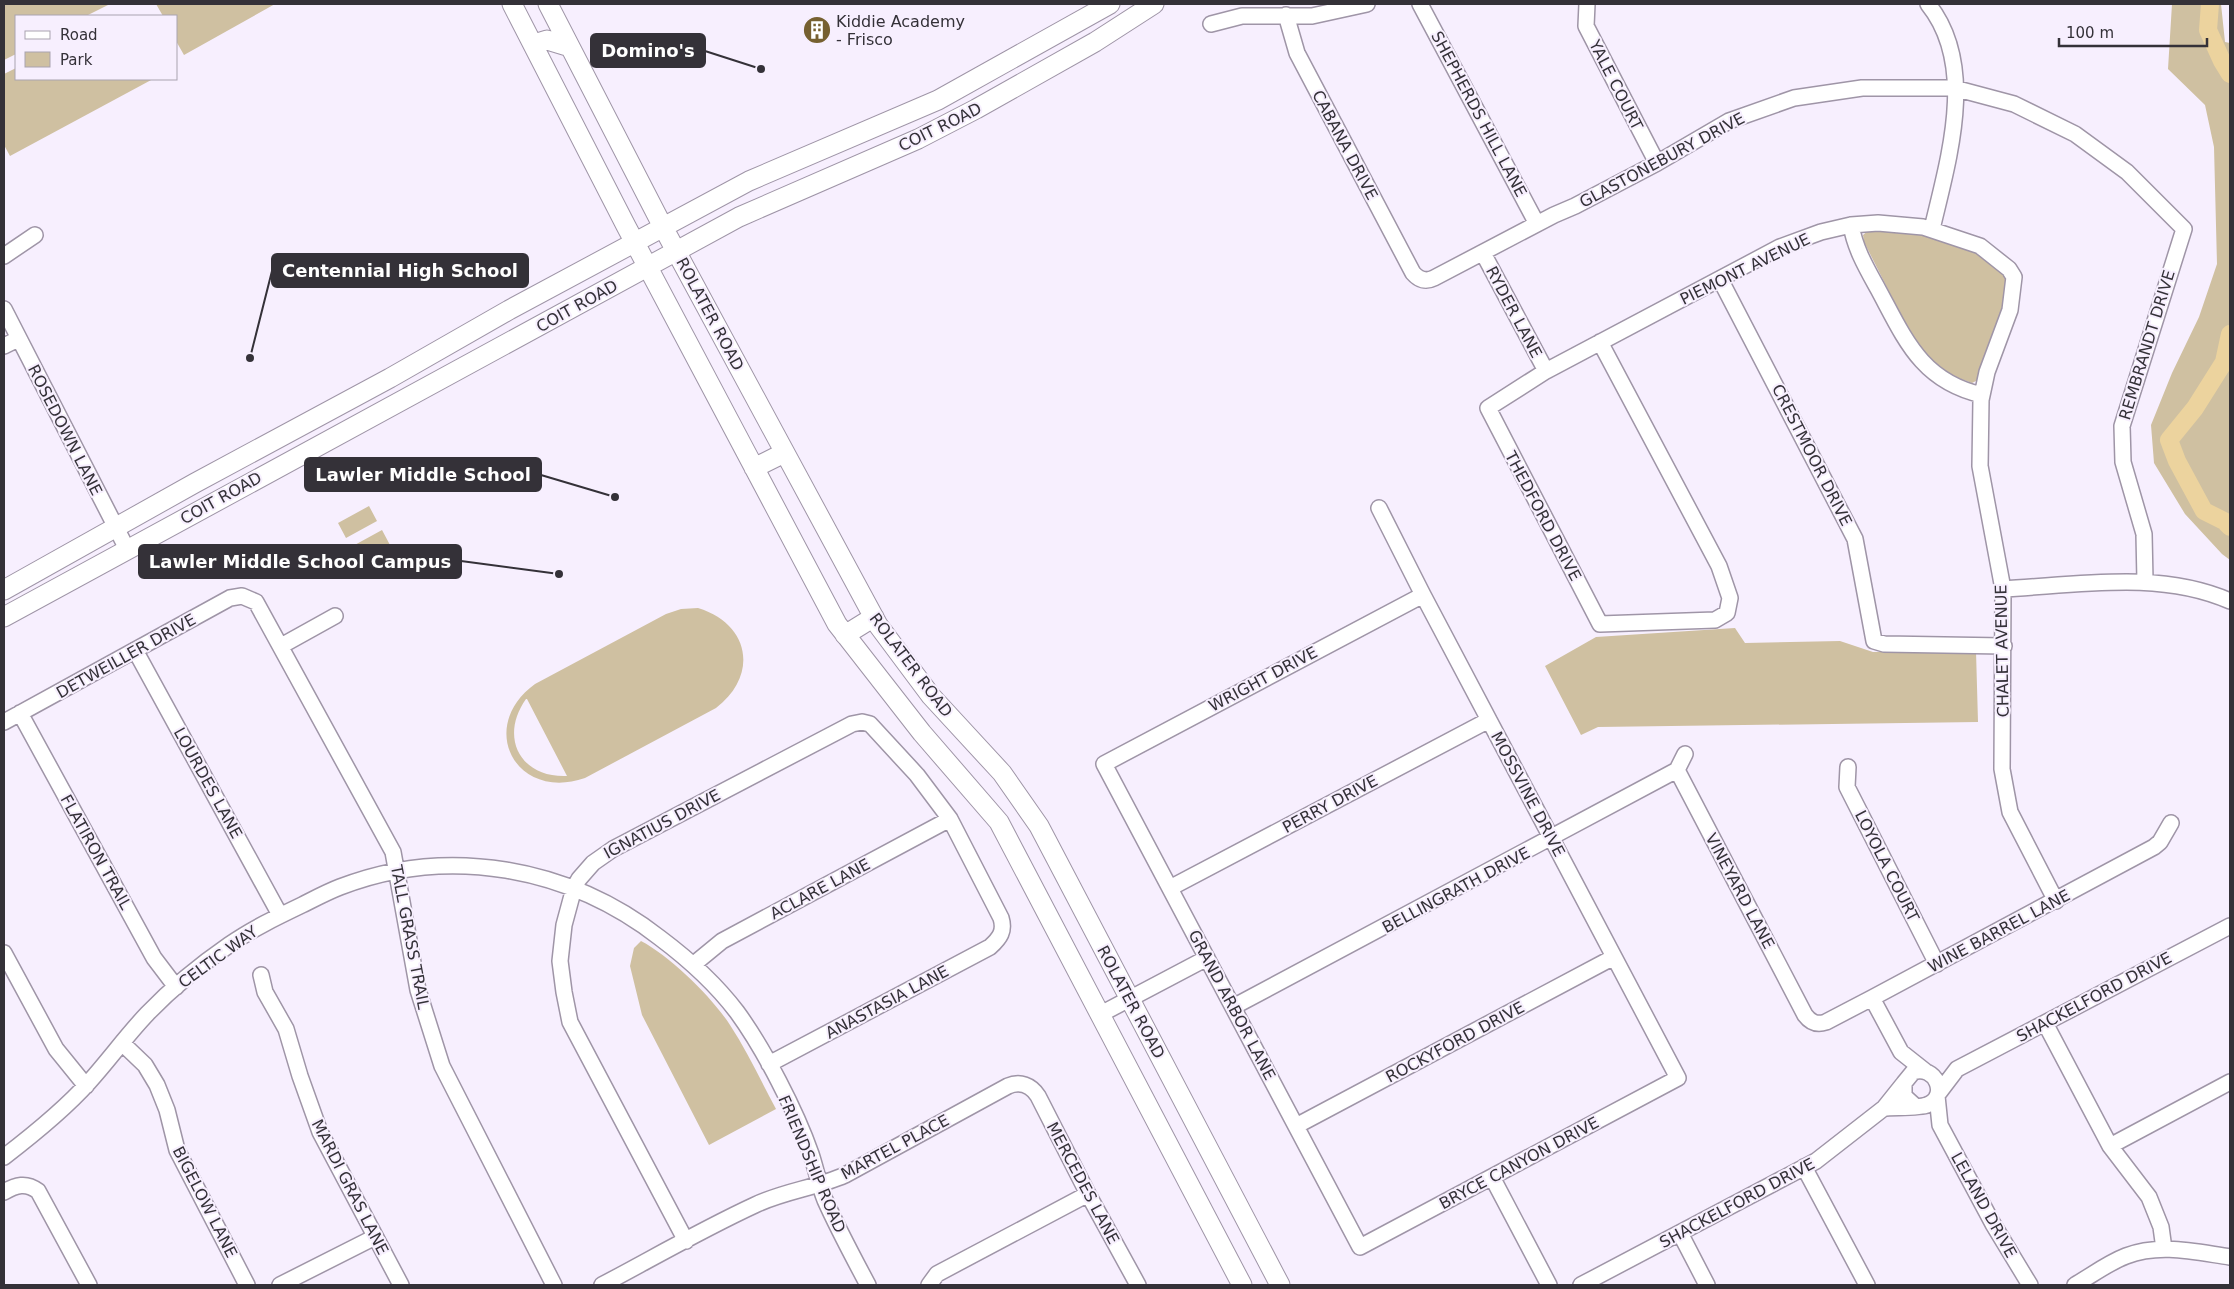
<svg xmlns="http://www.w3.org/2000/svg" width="2234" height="1289" font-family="'DejaVu Sans',sans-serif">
	<rect width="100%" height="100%" fill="#f7effe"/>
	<!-- green -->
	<path fill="#cfc0a1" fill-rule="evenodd" d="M4,4H110L86,16H16V54L4,60Z
		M156,4H275L184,55L176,41V16H163Z
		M2172,4H2221L2225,42L2230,43V380L2229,383L2230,385V560L2222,554L2185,514L2154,463L2151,425L2172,373L2199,317L2217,264L2214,147L2205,105L2168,69Z
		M16,68V79H153L10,156L4,145V74Z
		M1870,229L1920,231L1983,255L2008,278L2004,302L1981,364L1978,380L1972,383L1953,376L1926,356L1913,339L1864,242L1863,235Z
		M369,506L377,521L346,538L338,523Z
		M382,530L390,545L359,562L351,547Z
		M698,608C750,624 759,675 716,708L585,778C516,802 476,727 535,684L666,614L681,609ZM526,699H527L567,776C520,778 499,737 526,699Z
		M1735,628L1745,643L1840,641L1873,652L1976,651L1978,722L1598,727L1581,735L1545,666L1596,637Z
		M641,941C670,956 712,997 730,1025C747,1051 761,1081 776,1109L709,1145L642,1015L630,966L634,948Z"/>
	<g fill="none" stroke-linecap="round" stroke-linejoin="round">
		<!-- river -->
		<path stroke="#ecd39e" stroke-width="18" d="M2210,4L2208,30L2222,61L2230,74
			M2230,334L2224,362L2195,408L2169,440L2177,461L2204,511L2224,521L2230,527"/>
		<defs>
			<path id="minor" d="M1420,4L1537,224
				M1587,4L1586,26L1657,163
				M1928,4C1978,66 1948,160 1932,229
				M1286,15L1297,53L1413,273C1419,280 1426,282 1434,278L1554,215L1575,206L1657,163L1729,121L1794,98L1862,88H1954L2014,104L2075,134L2127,172L2184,229L2122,426L2123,462L2144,534L2145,581
				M1211,24L1242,16H1312L1367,4
				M1851,225C1855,249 1867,269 1878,289C1905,339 1921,381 1982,395
				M1483,253L1546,371
				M4,256L35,235
				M1720,279L1855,539L1874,641L1884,644L2004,646
				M4,309L127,549
				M1600,342L1719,566L1730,598L1727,613L1715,620L1600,624L1488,408L1546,371L1780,247L1821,232L1851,225L1878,223L1923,227L1980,246L2009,269L2014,277L2010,310L1987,372L1981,400L1980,466L2003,589L2002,769L2010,812L2056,901
				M4,346L18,339
				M1379,508L1423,595L1678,1078L1360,1247L1104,764L1423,595
				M2003,589C2078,585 2160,570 2230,601
				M281,646L335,616
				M135,650L280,915
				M20,713L154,958L176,987
				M4,722L230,598L242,596L256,602L393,852L418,990L442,1066L554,1285
				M1848,767L1847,787L1937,964
				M1677,770L1805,1015C1811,1023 1817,1025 1826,1022L1872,998L2154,847L2160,842L2171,823
				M1677,770L1685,754
				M1170,888L1489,720
				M4,953L56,1049L86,1086
				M694,964L722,941L950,819
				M261,975L265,992L286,1029L300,1076L320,1132L401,1285
				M1872,998L1901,1052L1925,1071
				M1233,1007L1677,770
				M1099,1015L1207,958
				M2045,1023L2110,1146L2149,1197L2161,1227L2164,1249
				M122,1043L145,1065L157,1085L167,1110L177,1150L247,1285
				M1938,1094L1957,1069L2230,926
				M1937,1096L1940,1125L1993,1224L2030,1285
				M1884,1108C1894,1107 1920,1108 1927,1105C1950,1096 1935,1064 1913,1072L1904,1083V1096L1915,1106
				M1296,1126L1614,957
				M2110,1146L2230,1082
				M4,1157C34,1134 64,1110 89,1082C109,1060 126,1036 147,1014C171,989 200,965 229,945C252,929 277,917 302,905C314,899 327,892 340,887C448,845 569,867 660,938C688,959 715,983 737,1012C764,1049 796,1111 811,1154C816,1169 819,1185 825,1200C838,1229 853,1257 868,1285
				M1804,1167L1867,1285
				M1492,1177L1549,1285
				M4,1192C16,1185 26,1182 38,1191L89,1285
				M1680,1233L1707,1285
				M686,1241L570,1022L564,992L560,961L564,925L574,888L579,879L593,863L613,849L852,724L862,722L870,724L917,775L950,819L1001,918C1005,931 1000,938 990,947L769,1064
				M280,1285L375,1237
				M602,1285C653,1258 703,1229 755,1205C784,1191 816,1188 845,1175L1008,1086C1020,1081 1031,1085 1038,1096L1088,1194L1138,1285
				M929,1285L937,1274L1088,1194
				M1581,1285L1816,1161L1884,1108L1904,1083
				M2075,1285C2092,1275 2108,1263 2126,1256C2160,1243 2195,1252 2230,1257"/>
			<path id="major" d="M512,4L626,226L837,624L922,733L999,822L1242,1285
				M548,4L663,227L878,625L931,696L1002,773L1039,826L1280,1285
				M534,44L547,40L570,47
				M754,468L784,453
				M4,590L195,483L390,378L509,310L749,181L938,100L1110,4
				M4,617L739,217L918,139L976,109L1095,42L1154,4
				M845,635L874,617"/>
		</defs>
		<!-- minor casing -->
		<use href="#minor" stroke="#9f95a7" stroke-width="18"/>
		<!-- major casing -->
		<use href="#major" stroke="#9f95a7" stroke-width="21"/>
		<!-- minor -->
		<use href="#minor" stroke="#fff" stroke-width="15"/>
		<!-- major -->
		<use href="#major" stroke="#fff" stroke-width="19"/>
	</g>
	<!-- icons -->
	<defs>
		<symbol id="building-disc" viewBox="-11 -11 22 22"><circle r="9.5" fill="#766030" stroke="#f7effe"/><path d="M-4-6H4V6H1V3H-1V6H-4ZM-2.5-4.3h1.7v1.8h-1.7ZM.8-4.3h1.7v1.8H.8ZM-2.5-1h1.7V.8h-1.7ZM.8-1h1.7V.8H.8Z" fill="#fff"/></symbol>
	</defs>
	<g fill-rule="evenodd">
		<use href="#building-disc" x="801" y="14" width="32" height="32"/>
	</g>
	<g text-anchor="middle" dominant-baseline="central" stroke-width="4" stroke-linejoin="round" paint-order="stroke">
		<!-- poi labels -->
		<g font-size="16" fill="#343138" stroke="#f7effe" text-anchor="start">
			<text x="836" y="21">Kiddie Academy<tspan x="836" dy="18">- Frisco</tspan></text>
		</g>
		<!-- street labels -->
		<g font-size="16" fill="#343138" stroke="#f7effe">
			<text transform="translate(1616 85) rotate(63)">YALE COURT</text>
			<text transform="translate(1479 114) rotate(62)">SHEPHERDS HILL LANE</text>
			<text transform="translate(940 127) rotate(-26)">COIT ROAD</text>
			<text transform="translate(1345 145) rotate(62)">CABANA DRIVE</text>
			<text transform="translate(1662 160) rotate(-28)">GLASTONEBURY DRIVE</text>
			<text transform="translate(1745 269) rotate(-26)">PIEMONT AVENUE</text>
			<text transform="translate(577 306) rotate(-29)">COIT ROAD</text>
			<text transform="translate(1514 312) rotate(62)">RYDER LANE</text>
			<text transform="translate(710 314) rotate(62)">ROLATER ROAD</text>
			<text transform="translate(2147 345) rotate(-73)">REMBRANDT DRIVE</text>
			<text transform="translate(65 430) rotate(63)">ROSEDOWN LANE</text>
			<text transform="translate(1812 455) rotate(63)">CRESTMOOR DRIVE</text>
			<text transform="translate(221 498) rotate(-29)">COIT ROAD</text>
			<text transform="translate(1543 516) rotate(62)">THEDFORD DRIVE</text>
			<text transform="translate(2002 651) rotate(-91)">CHALET AVENUE</text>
			<text transform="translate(126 656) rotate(-29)">DETWEILLER DRIVE</text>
			<text transform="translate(911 665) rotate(53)">ROLATER ROAD</text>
			<text transform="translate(1263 679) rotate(-28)">WRIGHT DRIVE</text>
			<text transform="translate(208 783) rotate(61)">LOURDES LANE</text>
			<text transform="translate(1528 794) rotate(62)">MOSSVINE DRIVE</text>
			<text transform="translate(1330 804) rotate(-28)">PERRY DRIVE</text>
			<text transform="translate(662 824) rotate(-28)">IGNATIUS DRIVE</text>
			<text transform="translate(96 852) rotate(61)">FLATIRON TRAIL</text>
			<text transform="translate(1887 866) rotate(63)">LOYOLA COURT</text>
			<text transform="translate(820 889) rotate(-28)">ACLARE LANE</text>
			<text transform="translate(1456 890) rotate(-28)">BELLINGRATH DRIVE</text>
			<text transform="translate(1740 891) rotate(62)">VINEYARD LANE</text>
			<text transform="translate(1999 931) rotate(-28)">WINE BARREL LANE</text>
			<text transform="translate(410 937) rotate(79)">TALL GRASS TRAIL</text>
			<text transform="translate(218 957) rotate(-36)">CELTIC WAY</text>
			<text transform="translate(2094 997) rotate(-28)">SHACKELFORD DRIVE</text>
			<text transform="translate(887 1002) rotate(-28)">ANASTASIA LANE</text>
			<text transform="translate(1131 1002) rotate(62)">ROLATER ROAD</text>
			<text transform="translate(1232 1005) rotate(62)">GRAND ARBOR LANE</text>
			<text transform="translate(1455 1042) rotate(-28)">ROCKYFORD DRIVE</text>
			<text transform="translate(895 1147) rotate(-28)">MARTEL PLACE</text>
			<text transform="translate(1519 1163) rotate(-28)">BRYCE CANYON DRIVE</text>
			<text transform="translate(812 1164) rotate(67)">FRIENDSHIP ROAD</text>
			<text transform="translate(1083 1183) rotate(62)">MERCEDES LANE</text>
			<text transform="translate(350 1187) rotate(63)">MARDI GRAS LANE</text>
			<text transform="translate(205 1202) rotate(63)">BIGELOW LANE</text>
			<text transform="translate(1737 1203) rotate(-28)">SHACKELFORD DRIVE</text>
			<text transform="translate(1984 1205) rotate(61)">LELAND DRIVE</text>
		</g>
	</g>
	<!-- callouts -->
	<path fill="none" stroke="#343138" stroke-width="2" d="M761 69L705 51M250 358L272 271M615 497L541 475M559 574L461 561"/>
	<g fill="#343138" stroke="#f7effe" stroke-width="2">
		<circle cx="761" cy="69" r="5"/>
		<circle cx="250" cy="358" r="5"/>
		<circle cx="615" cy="497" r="5"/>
		<circle cx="559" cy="574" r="5"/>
	</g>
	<g fill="#343138" stroke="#343138" stroke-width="2">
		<rect x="591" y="34" width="114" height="33" rx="5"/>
		<rect x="272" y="254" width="256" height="33" rx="5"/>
		<rect x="305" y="458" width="236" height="33" rx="5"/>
		<rect x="139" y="545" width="322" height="33" rx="5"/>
	</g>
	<g font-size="18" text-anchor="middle" font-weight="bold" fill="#fff">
		<text x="648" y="57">Domino's</text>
		<text x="400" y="277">Centennial High School</text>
		<text x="423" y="481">Lawler Middle School</text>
		<text x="300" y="568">Lawler Middle School Campus</text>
	</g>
	<!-- border -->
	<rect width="2234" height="1289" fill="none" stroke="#343138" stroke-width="10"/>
	<!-- legend -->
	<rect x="15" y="15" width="162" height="65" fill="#f7effe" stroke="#a9a3af"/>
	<rect x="25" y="31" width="25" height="8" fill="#ffffff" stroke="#a9a3af"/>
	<text x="60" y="40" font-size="15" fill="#343138">Road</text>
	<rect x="25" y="52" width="25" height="15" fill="#cfc0a1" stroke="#a9a3af"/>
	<text x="60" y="65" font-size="15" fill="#343138">Park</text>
	<!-- scale -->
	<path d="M2059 38v8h148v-8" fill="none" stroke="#343138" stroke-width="2.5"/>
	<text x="2066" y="38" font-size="15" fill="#343138" stroke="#f7effe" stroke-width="4" paint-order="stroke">100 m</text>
</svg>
